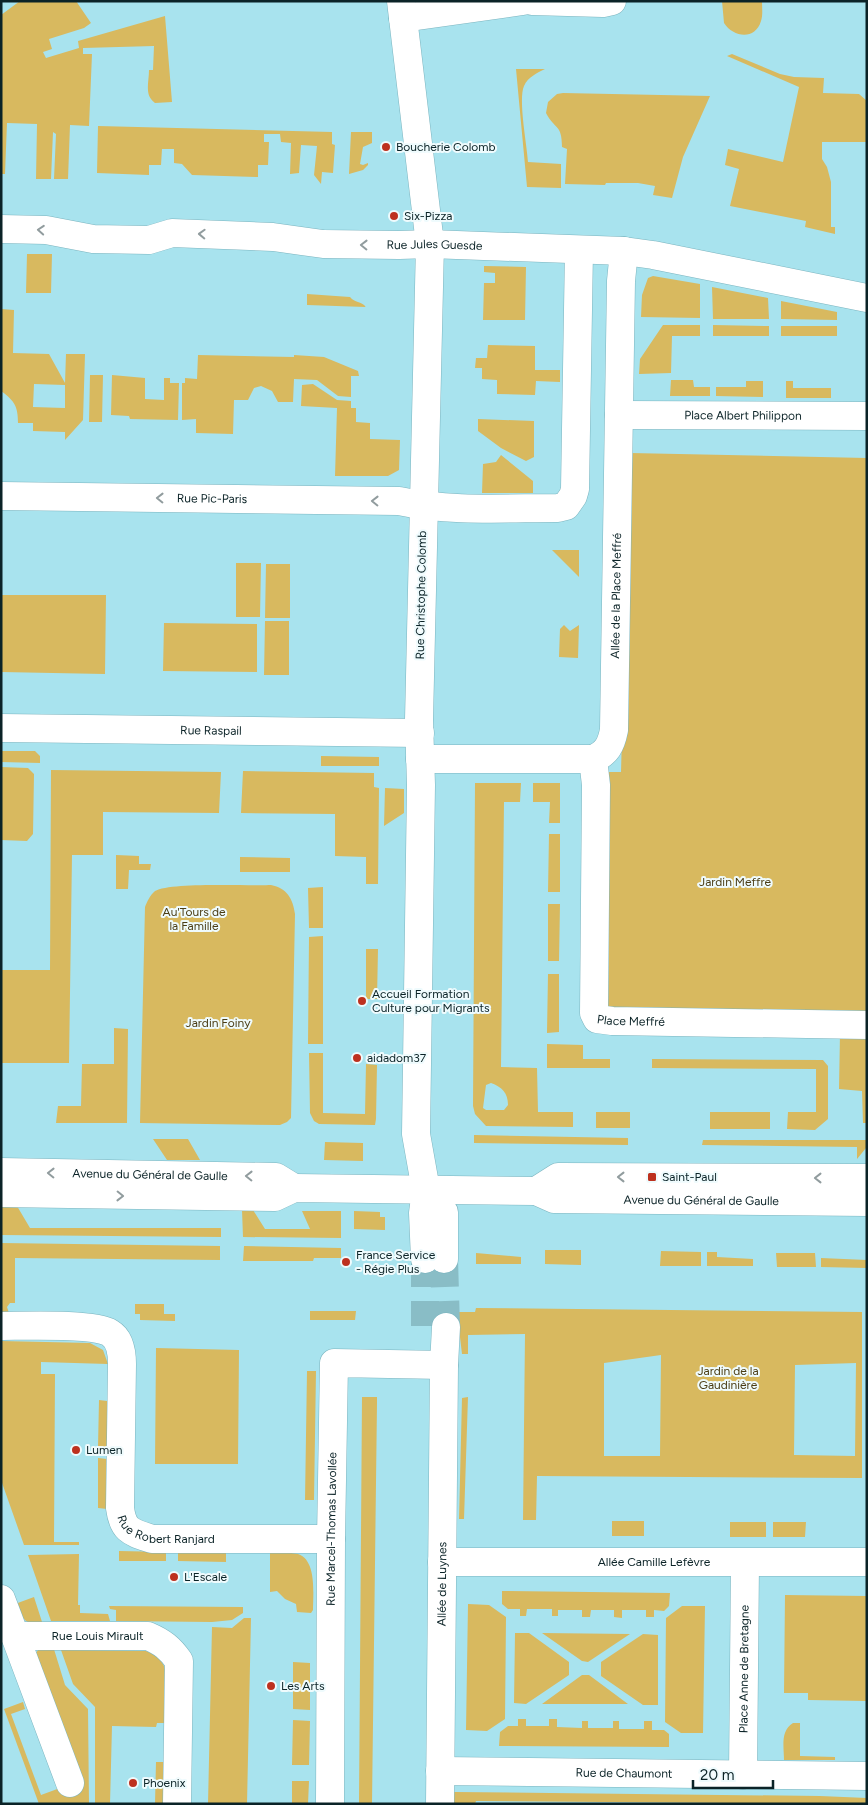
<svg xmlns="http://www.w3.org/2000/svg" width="868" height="1805" font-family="Figtree,sans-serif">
	<rect width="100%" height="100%" fill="#a8e3ee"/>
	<!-- green -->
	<path fill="#d8b95f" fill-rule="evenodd" d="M20,1H76L91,23L84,28L49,39L52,49L43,52L46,58L79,48L78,41L165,16L172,102L155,103C144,95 149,83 149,70H153L154,46L83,48V54H92L89,126L70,125L68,179H54L56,134L53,132L51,179H36L37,124L7,123L5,174H1V15Z
		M722,1H762C762,8 763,15 761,21C755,41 733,37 724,23Z
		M732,54L780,74L794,77L824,78L823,93L859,94L867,101V142H822V159L827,167L831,182V227H835V234L805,227L806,221L730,206L739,169L725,165L728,149L783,162L799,87L727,56Z
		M516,69H545C537,73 528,77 524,86C518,99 527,145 528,162L561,164V188L527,187Z
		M563,93L710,96L683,157L672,198L653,195L655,186L638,183H606L605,185L565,184L567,149L562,147C562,124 555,130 546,113L548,102L557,94Z
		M98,126L332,132V144L335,145L333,173L322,172L321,184L314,175L317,146L301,145L299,173L290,174L291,143L281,142L280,134H264V142H269L268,165H258V177L192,175L182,164L174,163V149H162L161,165H149V175L97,173Z
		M351,132H372V143L363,147L360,164L363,165L368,163V165L363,170L349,174Z
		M27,254H52L51,293H26Z
		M484,266L526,267L525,320H483L484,283H495V273L484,272Z
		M653,276L700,284V318L641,317L642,295L648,278Z
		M712,287L768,298L769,319H713Z
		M307,294L350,297C355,303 361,301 366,307L307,305Z
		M781,301L837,312V320L781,319Z
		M1,309L14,310L13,353L49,354L65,383L66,354H85L83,420L65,440V432L33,431V423H18C18,407 15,401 1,391ZM34,384L65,385V408L33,407Z
		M663,325H700V336H672L671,373L639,374L640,359Z
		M713,325L769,326V336H713Z
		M781,326H837V336H781Z
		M488,345L535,346V370H560V382L536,381L535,395L497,394V380L482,379V368H475L476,358H487Z
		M198,355L294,357V355L324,357L358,371L359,376H351V397L338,396L317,380L294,379L293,402H278L272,391L261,386L254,388L248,400H234L233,434L196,433V419L182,420V383H185V378L197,379Z
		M90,375H103L102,422H89Z
		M112,375L145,378V399L164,400V378H170V383H179L178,420L130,419L129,416L111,415Z
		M671,380H693L694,387H710V396H670Z
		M746,381H763V397L716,396V387H746Z
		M786,381H793V388H831V398H786Z
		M313,384L337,400L351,401V408H356V422L370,423V439L400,440L399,470L388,476H335L337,408L301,406L302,385Z
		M478,419L534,421V457L526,461L501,448L478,431Z
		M630,453L867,458V1012H620L606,1007L604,772H621Z
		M501,455L533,481V493H482L483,464L496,462Z
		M552,550H579V577Z
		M236,563H261L260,617H236Z
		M266,564H290V618H265Z
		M1,595H106L105,674L1,672Z
		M265,621H289V675H264Z
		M164,623L257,624V672L163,671Z
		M564,625L570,631L579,625L578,658L559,657L560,629Z
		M1,751H35L40,756V763L1,762Z
		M321,756L379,757V766H321Z
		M1,767L28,768L34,774L33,834L27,841L1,840Z
		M51,770L221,772L219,813L103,812V855H72L69,1063H1V970H50Z
		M243,771L374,773V787L379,788L378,884H366V857L335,856V814L241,813Z
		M475,783H521L520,802H504L501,1067L537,1068L538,1112H573V1127L486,1126L475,1114L473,1106ZM491,1083C502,1087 508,1093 508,1105L504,1110H486L483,1108L486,1085Z
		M533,783H560V823H549L550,802H533Z
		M385,788L404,789V813L384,826Z
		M549,834H560V892H548Z
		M116,855L139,856V864H151L150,870H129L128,889H116Z
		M240,857L290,858V872H240Z
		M271,885C287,888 293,899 295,914L291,1118L287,1122L280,1125L140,1123L145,907C147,902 150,895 155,891C170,882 249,886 271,885Z
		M323,887V928H309L308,888Z
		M548,904H560L559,961H548Z
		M323,936V1044H308L309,937Z
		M366,949H378L377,999H366Z
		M548,974H559V1032L547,1033Z
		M114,1028L128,1029L127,1123H56L58,1106H81L82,1064H114Z
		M840,1034L867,1035V1123H863L862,1091L839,1089Z
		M547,1044L583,1045V1059H610V1068H547Z
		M309,1053H323V1113L365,1114L366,1064L377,1065L376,1119L375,1125L319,1124L314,1121L310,1113Z
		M652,1059L823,1060L828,1066V1119L815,1130L787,1129L788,1112H816V1069L652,1068Z
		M596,1112H630V1128H596Z
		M710,1112H770V1129H710Z
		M474,1135L628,1138V1145L474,1143Z
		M153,1139H188L200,1160H167Z
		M703,1140H867L866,1148L857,1159V1147L702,1145Z
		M325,1142L363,1143V1161L324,1160Z
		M1,1206H17L30,1228H221V1237L1,1235Z
		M242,1210H253L265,1229H310L302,1211H341V1238L243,1237Z
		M354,1211L380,1212V1217H385V1230L354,1229Z
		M1,1243L220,1246V1260L15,1258V1303H10L7,1307L9,1313H1Z
		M244,1246L341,1248V1258H314L313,1261H243Z
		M545,1250H581V1265L545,1264Z
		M661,1251L701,1252V1266H660Z
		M707,1252H717V1257L753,1259V1266H707Z
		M476,1253L521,1257V1264H476Z
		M776,1253H815L816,1267H777Z
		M821,1258L867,1260V1268L821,1267Z
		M135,1304H164V1314H175V1321L140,1320V1314H135Z
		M476,1308L862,1312V1478L537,1476L536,1520H523L525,1334L468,1335V1354H462L457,1312H475ZM661,1355L660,1456H604V1363ZM856,1363L855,1456L794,1455L795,1365Z
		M310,1311H356L355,1320H310Z
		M1,1341L90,1343L103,1350L108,1364L41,1362V1374H55L54,1542H79V1545H24L1,1480Z
		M156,1348L239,1350L238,1464H155Z
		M307,1371H316L314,1500H305Z
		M362,1397H377V1403L372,1804H359Z
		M468,1397L464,1519H459L462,1398Z
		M99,1400L107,1401V1448L98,1447Z
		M98,1458L107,1459V1509L98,1508Z
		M612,1521H644V1536H612Z
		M730,1522H766V1537H730Z
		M773,1522H806L805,1537H773Z
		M119,1551L166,1552V1561H119Z
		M178,1552H226V1562L178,1561Z
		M270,1553C278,1553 290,1552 298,1554C317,1560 313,1595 313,1610L311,1613L297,1612L296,1604L285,1599L277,1591L270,1592Z
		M79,1554L78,1605H80V1613L108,1614L110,1621H51L28,1555Z
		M502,1591L670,1593L669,1606L664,1611L654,1610V1617H646V1610H622V1618L614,1617V1610H591L590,1617H582V1610H558V1616H552V1609H527L526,1616H520V1609H508L502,1604Z
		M785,1595L867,1596V1701L808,1700V1693H784Z
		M34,1597L43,1625C25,1624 23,1620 15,1604Z
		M468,1604L489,1605L506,1617L505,1719L487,1731L466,1730Z
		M109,1606L243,1607V1613L232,1620L212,1622L116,1621V1610L110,1609Z
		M682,1606H705L703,1733H681L665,1722L666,1618Z
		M244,1618H251L247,1804H208L212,1627L232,1628Z
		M515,1633H529L569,1662V1675L526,1704L514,1703Z
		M542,1633L630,1634L588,1662L582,1661Z
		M643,1634L658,1635V1705H643L601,1676V1662Z
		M53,1646L65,1685L88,1709L89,1804H39L4,1709L23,1702L25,1709L11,1714L41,1795L79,1781L35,1654L39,1649Z
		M61,1650L146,1651C154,1654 160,1658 164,1666C168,1676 164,1711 164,1723H157L156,1727L112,1726L110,1804H95V1707L73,1684Z
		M293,1662L310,1663V1710L293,1709Z
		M582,1675H589L628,1704H542Z
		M518,1719H526V1726H549V1719H557V1727L582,1728V1721H588V1728H613V1721H619V1729H644V1721H652V1730H664L669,1734V1747L499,1746L500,1732L508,1726H518Z
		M293,1720L310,1721L309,1765H292Z
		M793,1723H800V1756L835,1757V1760H784C784,1747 780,1731 793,1723Z
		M156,1762H164V1804H155Z
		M292,1781H309L308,1804H292Z
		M454,1792L820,1796L867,1798V1804L476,1801L475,1804H454Z"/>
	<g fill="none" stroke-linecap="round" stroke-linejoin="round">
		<!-- minor-tunnel -->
		<path stroke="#89bdc6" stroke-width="28" stroke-dasharray="28 14" stroke-linecap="butt" d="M425,1259V1326
			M444,1259L446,1327"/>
		<defs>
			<g id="minor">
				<path d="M401,1L430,244L419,720L421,785L416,1134L426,1190L423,1213L425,1259"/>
				<path d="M532,1L603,3L612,1"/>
				<path d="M403,18L523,1"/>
				<path id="s1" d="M1,229L46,230L93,239L149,240L172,233L273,237L323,244L399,245L430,244L624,251L653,255L867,298"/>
				<path id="s2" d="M619,415L867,416"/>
				<path id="s3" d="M1,496L399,501C450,512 506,508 558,508L566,506L573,496L575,489L579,250"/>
				<path id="s4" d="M1,728L420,733"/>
				<path id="s5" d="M420,759H593C607,753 611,745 614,730L621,281L624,251"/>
				<path id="s6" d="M593,759L596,785L594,1013L597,1019L612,1021L867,1025"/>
				<path d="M426,1190L444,1212V1259"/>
				<path id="s7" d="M1,1326C23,1326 94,1323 110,1333C120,1339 122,1353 122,1364L120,1508C123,1531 131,1532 152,1539H331"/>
				<path id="s8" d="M442,1562H867"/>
				<path id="s9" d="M1,1599L15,1636H148C162,1642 170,1648 179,1661L177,1804"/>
				<path d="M15,1636L70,1783"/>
				<path id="s10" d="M440,1771L867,1776"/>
				<path id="s11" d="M743,1775L745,1563"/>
				<path id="s12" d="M330,1804L331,1539L334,1363L444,1365"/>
				<path id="s13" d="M440,1804L444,1365L446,1327"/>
			</g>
			<g id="major">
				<path id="s14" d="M1,1172L276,1177L294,1188"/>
				<path d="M536,1191L558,1177L867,1178"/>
				<path id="s15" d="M1,1193L275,1197L294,1188L536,1191L554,1199L867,1202"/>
			</g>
		</defs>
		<!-- minor casing -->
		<use href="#minor" stroke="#7bb4bf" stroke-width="29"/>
		<!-- major casing -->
		<use href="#major" stroke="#7bb4bf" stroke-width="29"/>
		<!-- minor -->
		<use href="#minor" stroke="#fff" stroke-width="28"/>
		<!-- major -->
		<use href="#major" stroke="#fff" stroke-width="28"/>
	</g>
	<!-- one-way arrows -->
	<defs><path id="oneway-chevron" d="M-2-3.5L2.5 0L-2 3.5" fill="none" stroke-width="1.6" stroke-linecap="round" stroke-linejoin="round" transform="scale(1.25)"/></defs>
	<g stroke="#919c9e">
		<use href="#oneway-chevron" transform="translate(41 230) rotate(-176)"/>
		<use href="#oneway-chevron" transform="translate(202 234) rotate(-178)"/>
		<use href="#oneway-chevron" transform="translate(364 245) rotate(-179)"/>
		<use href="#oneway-chevron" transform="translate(160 498) rotate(-179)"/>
		<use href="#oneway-chevron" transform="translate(375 501) rotate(-179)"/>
		<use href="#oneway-chevron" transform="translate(51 1173) rotate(-179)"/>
		<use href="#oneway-chevron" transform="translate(249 1176) rotate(-179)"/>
		<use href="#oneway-chevron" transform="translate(621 1177) rotate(-180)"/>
		<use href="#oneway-chevron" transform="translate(818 1178) rotate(180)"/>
		<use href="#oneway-chevron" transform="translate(120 1196) rotate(1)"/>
	</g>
	<!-- markers -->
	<g fill="#bd311f" stroke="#effbfd" stroke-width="2">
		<circle cx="386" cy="147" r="5"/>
		<circle cx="394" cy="216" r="5"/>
		<circle cx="362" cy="1001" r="5"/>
		<circle cx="357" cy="1058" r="5"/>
		<rect x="647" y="1172" width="10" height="10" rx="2.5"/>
		<circle cx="346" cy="1262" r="5"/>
		<circle cx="76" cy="1450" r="5"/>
		<circle cx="174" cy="1577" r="5"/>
		<circle cx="271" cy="1686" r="5"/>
		<circle cx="133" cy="1783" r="5"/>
	</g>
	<g text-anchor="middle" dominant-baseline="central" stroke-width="4" stroke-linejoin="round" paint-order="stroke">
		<!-- poi labels -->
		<g font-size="12" fill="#0b2327" stroke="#effbfd" text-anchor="start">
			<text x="396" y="147">Boucherie Colomb</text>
			<text x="404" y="216">Six-Pizza</text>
			<text x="372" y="994">Accueil Formation<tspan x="372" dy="14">Culture pour Migrants</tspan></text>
			<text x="367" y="1058">aidadom37</text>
			<text x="662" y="1177">Saint-Paul</text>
			<text x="356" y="1255">France Service<tspan x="356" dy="14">- Régie Plus</tspan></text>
			<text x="86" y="1450">Lumen</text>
			<text x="184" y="1577">L'Escale</text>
			<text x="281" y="1686">Les Arts</text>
			<text x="143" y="1783">Phoenix</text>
		</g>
		<!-- street labels -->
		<g font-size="12" fill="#0b2327" stroke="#effbfd">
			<text stroke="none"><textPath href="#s1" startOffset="436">Rue Jules Guesde</textPath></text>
			<text stroke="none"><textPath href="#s2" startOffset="124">Place Albert Philippon</textPath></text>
			<text stroke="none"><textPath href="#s3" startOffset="211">Rue Pic-Paris</textPath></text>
			<text transform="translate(421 595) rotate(-89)">Rue Christophe Colomb</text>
			<text stroke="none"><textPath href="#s5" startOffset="345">Allée de la Place Meffré</textPath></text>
			<text stroke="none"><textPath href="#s4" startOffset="210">Rue Raspail</textPath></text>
			<text stroke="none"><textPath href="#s6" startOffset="295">Place Meffré</textPath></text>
			<text stroke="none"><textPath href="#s14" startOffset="149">Avenue du Général de Gaulle</textPath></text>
			<text stroke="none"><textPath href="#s15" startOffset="704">Avenue du Général de Gaulle</textPath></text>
			<text stroke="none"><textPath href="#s7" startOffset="348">Rue Robert Ranjard</textPath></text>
			<text stroke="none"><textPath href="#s12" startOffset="275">Rue Marcel-Thomas Lavollée</textPath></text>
			<text stroke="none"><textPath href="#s8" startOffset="212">Allée Camille Lefèvre</textPath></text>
			<text stroke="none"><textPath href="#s13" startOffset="220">Allée de Luynes</textPath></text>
			<text stroke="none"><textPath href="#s9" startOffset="122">Rue Louis Mirault</textPath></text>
			<text stroke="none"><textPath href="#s11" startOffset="106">Place Anne de Bretagne</textPath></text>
			<text stroke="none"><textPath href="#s10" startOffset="184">Rue de Chaumont</textPath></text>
		</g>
		<!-- park labels -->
		<g font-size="12" fill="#4b3d15" stroke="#effbfd">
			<text x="735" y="882">Jardin Meffre</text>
			<text x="194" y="912">Au'Tours de<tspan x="194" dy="14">la Famille</tspan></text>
			<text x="218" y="1023">Jardin Foiny</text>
			<text x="728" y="1371">Jardin de la<tspan x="728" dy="14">Gaudinière</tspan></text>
		</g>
	</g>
	<!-- border -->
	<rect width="868" height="1805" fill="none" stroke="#0b2327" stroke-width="5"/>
	<!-- scale -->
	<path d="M693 1780v8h80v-8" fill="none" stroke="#0b2327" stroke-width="2.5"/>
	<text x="700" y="1780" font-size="15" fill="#0b2327" stroke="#effbfd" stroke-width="4" paint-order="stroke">20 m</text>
</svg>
